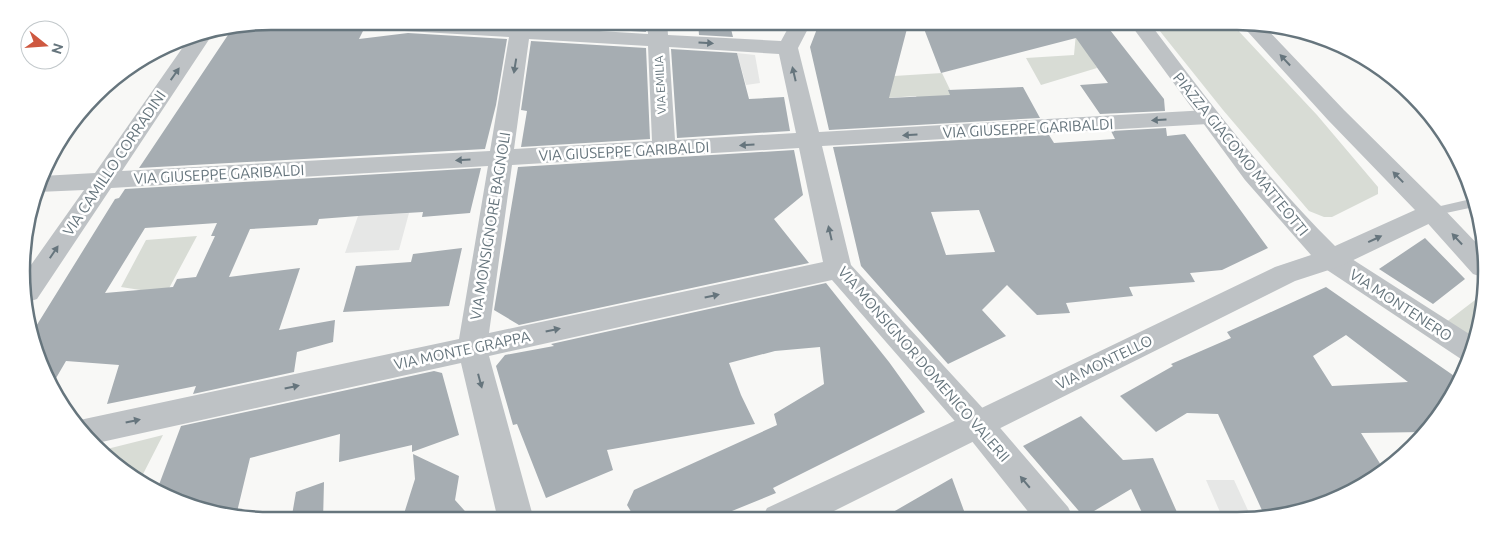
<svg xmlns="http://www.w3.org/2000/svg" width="1508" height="542" font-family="Ubuntu,sans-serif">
	<rect width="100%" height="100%" fill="#f8f8f6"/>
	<!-- built -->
	<path fill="#e6e7e6" d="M737,53L755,55L760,83L746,85Z
		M409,213L399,250L345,253L358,216Z
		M1206,480H1234L1252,519H1223Z"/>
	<!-- green -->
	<path fill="#d8dcd5" d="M1157,21H1228L1233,25L1317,115L1378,187V194L1332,217H1324L1309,211L1223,110L1159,30Z
		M1076,33L1097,68L1041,85L1026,58L1074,55Z
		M942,73L955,100L919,102L916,96L886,98L878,77Z
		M197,236L166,294L121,287L146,240Z
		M1479,297L1481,299L1478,335L1475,343L1445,323Z
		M163,435L139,482L132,478L103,450Z"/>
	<!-- building -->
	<path fill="#a6adb2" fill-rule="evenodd" d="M542,21H645L646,32L539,25Z
		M729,21L733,37L699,35L698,22Z
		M820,21H909L889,98L950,95L948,90L1023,87L1040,118L829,130L810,47Z
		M921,21H1112L1113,29L1110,30L1164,99L1165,111L1100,114L1080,85L1108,83L1076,38L941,73Z
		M260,23L363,31L359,39L408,33L507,39L496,105L485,149L139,168L232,29Z
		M531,41L646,48L650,139L521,147L527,111L521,110Z
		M671,49L737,53L749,99L784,97L790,131L677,138Z
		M1166,128L1167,136L1185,134L1268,248L1222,270L1190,273L1195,282L1129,287L1133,296L1066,303L1070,313L1037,315L1007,285L982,310L1006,336L948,364L861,266L833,147L1049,135L1054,143L1115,139L1111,131ZM979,210L995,252L946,255L931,212Z
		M794,150L803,195L774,219L809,263L519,325L494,310L518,167Z
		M481,168L470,213L422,217L423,212L358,216L319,219L317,225L250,229L229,277L300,268L279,330L335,320L333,342L297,352L294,372L193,394L196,386L107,404L119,365L66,361L52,385L30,336L115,199L119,198L125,189ZM217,223L211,236H215L196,277L177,279L173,287L105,293L145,228Z
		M1425,238L1465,279L1433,304L1379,269Z
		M462,248L449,306L343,312L356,266L411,262L413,254Z
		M826,283L889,362L925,412L773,488L776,493L710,520H636L627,505L634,490L777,425L774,414L824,384L820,347L775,351L729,363L741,395L755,424L607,450L613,470L546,498L517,424L513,425L496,366L505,355L554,346L551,344Z
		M1326,287L1460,380L1453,396L1423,432L1361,433L1384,470L1347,495L1266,519L1218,414L1187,413L1156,432L1120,396L1173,366L1171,364L1231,338L1227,332ZM1346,335L1408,382L1332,386L1313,356Z
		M434,371L442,373L459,435L412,452V445L339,462L340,434L250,458L236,516L207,512L157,490L181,426Z
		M1081,416L1123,460L1153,458L1180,519H1145L1131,489L1084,517L1023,446Z
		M413,454L459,476L455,500L473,520H402L415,479Z
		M952,478L967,519H881Z
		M324,482L323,521H291L296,492Z"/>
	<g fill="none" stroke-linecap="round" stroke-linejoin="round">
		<!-- service -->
		<path fill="#bec2c5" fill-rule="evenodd" d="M1471,199L1474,207L1432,216L1426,212L1432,208Z"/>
		<!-- minor -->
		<path fill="#bec2c5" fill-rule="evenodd" d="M325,21H439L515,26L519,21H540L535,27L648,34L647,21H667L668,35L781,41L792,21H812L798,48L819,132L1208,110L1216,112L1219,117L1216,122L1208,124L822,146L851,265L989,415L1068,507L1074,519H1034L967,435L832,280L489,356L534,520H498L461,363L97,443L75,421L459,339L488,166L111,188L37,299L28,302L26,272L84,190L38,192L42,176L95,173L190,37L211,33L212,35L122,171L490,151L509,37L335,27L328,25ZM529,39L648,46L652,141L514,149ZM669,47L779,54L796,133L675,140ZM799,148L823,262L489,333L512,165Z
			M1432,203L1441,206L1484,251L1482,277L1473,274L1423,218L1419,212L1423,206Z
			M1331,249L1341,252L1477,339L1467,361L1461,359L1321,266L1317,259L1321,252Z"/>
		<!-- tertiary -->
		<path fill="#bec2c5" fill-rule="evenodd" d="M1128,21H1148C1207,99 1265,177 1335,246L1415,210L1328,120L1248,32L1237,23L1238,21L1263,25L1344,110L1441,206L1445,212L1441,218L1341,266L1295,281L816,520H761L767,508L967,415L1275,267L1311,255L1245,180Z"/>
	</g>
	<!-- one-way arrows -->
	<defs><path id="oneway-solid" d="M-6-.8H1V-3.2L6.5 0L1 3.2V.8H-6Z" transform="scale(1.25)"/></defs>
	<g fill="#66757d">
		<use href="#oneway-solid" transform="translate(706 43) rotate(4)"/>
		<use href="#oneway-solid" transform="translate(1285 60) rotate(-133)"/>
		<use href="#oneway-solid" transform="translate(515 66) rotate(99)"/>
		<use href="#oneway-solid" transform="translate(175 74) rotate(-55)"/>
		<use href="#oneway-solid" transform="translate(794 74) rotate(-103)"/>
		<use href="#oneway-solid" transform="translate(1159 120) rotate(177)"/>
		<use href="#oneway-solid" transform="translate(910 135) rotate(177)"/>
		<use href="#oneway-solid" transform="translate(747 145) rotate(177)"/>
		<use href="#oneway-solid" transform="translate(463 160) rotate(177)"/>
		<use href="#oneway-solid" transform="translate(1398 177) rotate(-134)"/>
		<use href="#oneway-solid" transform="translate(830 233) rotate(-103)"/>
		<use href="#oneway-solid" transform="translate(1375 239) rotate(-25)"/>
		<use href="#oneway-solid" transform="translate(1457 239) rotate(-133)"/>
		<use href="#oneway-solid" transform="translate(54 252) rotate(-56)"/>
		<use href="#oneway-solid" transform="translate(712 296) rotate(-12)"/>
		<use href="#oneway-solid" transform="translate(553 330) rotate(-12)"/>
		<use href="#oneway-solid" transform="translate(480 381) rotate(75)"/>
		<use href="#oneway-solid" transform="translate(292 387) rotate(-12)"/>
		<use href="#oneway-solid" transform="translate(133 421) rotate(-12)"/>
		<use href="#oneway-solid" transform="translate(1025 482) rotate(-130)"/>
	</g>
	<g text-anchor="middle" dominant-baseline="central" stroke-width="5" stroke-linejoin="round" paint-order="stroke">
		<!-- far-street labels -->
		<g font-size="12" fill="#66757d" stroke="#fff">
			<text transform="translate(660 85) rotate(-93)">VIA EMILIA</text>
		</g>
		<!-- street labels -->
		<g font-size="15" fill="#66757d" stroke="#fff">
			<text transform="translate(1028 128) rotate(-3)">VIA GIUSEPPE GARIBALDI</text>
			<text transform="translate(624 151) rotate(-3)">VIA GIUSEPPE GARIBALDI</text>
			<text transform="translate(1241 154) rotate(51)">PIAZZA GIACOMO MATTEOTTI</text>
			<text transform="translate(114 163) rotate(-56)">VIA CAMILLO CORRADINI</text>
			<text transform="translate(219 174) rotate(-3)">VIA GIUSEPPE GARIBALDI</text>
			<text transform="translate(490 226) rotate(-81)">VIA MONSIGNORE BAGNOLI</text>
			<text transform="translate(1401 305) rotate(33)">VIA MONTENERO</text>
			<text transform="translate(462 350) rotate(-12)">VIA MONTE GRAPPA</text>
			<text transform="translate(1104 362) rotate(-26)">VIA MONTELLO</text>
			<text transform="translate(924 364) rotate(49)">VIA MONSIGNOR DOMENICO VALERII</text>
		</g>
	</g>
	<!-- crop -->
	<path d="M0 0H1508V542H0ZM271 30H1237A241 241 0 0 1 1478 271V271A241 241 0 0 1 1237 512H271A241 241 0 0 1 30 271V271A241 241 0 0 1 271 30Z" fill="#fff" fill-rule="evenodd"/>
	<path fill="none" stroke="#66757d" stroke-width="2.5" d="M271 30H1237A241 241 0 0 1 1478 271V271A241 241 0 0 1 1237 512H271A241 241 0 0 1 30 271V271A241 241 0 0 1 271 30Z"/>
	<!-- north arrow -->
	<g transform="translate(45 45) rotate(107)"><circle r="24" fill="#ffffff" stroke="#c2c8cb"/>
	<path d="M0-4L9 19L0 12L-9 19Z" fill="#ce5840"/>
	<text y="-8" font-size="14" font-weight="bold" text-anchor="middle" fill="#66757d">N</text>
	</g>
</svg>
